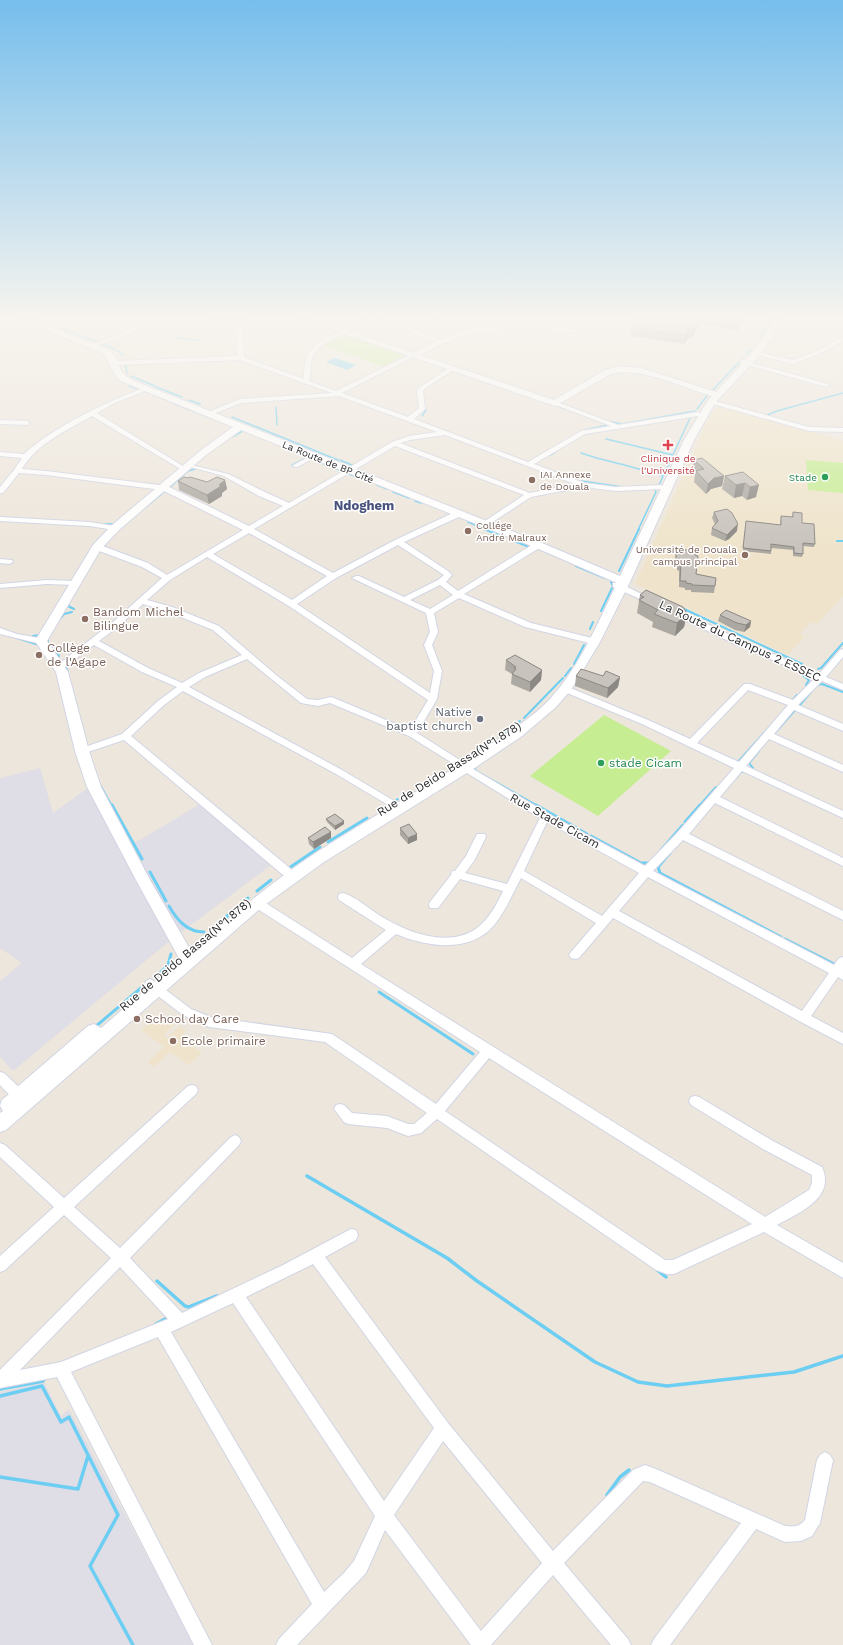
<svg xmlns="http://www.w3.org/2000/svg" width="843" height="1645" font-family="'Work Sans',sans-serif">
	<rect width="100%" height="100%" fill="#ede6dc"/>
	<!-- industrial -->
	<path fill="#dfdde5" d="M40,768L53,813L88,788L126,846L140,840L200,804L271,865L167,943L13,1071L0,1057V981L22,963L0,948V778Z
		M44,1382L61,1416L69,1409L194,1645H0V1392Z"/>
	<!-- education -->
	<path fill="#efe4cb" d="M718,405L843,441V596L817,624L811,622L800,634L805,636L788,655L635,584L701,435L711,413Z
		M159,1015L174,1025L164,1035L167,1038L180,1026L186,1031L183,1034L195,1044L193,1046L202,1053L189,1065L170,1052L154,1067L148,1062L164,1047L141,1030Z"/>
	<!-- pitch -->
	<path fill="#c6ed92" d="M346,334L405,355L383,366L323,345Z
		M806,460L843,463V493L808,490Z
		M604,715L671,751L598,816L530,776Z"/>
	<!-- water -->
	<path fill="#6ccef2" d="M335,358L356,365L347,370L326,362Z"/>
	<g fill="none" stroke-linecap="round" stroke-linejoin="round">
		<!-- stream-far3 -->
		<path stroke="#6ccef2" stroke-width="1.5" d="M17,319L72,341
			M54,325L50,324L60,319
			M279,325H283
			M56,326L97,342L107,339
			M349,331L357,334
			M604,331L611,319
			M761,337L771,319
			M109,338L148,323
			M177,338L200,340
			M102,344L115,349L123,355
			M747,354L750,350
			M127,373L126,365L129,364
			M131,376L155,386
			M129,386L140,390
			M156,387L182,397
			M712,391L743,358
			M152,394L174,403
			M189,400L200,404
			M175,404L181,406
			M183,407L208,417
			M276,407L277,425
			M560,407L575,412
			M697,409L709,393
			M422,416L426,410
			M765,416L777,411L843,393
			M232,417L338,460
			M612,422L622,424L695,411
			M585,430L608,425
			M606,439L673,455
			M226,440L243,431
			M295,452L311,459
			M581,453L600,459
			M551,455L562,447
			M601,459L620,464
			M314,460L344,472
			M340,460L354,466
			M621,464L663,476
			M292,465L306,458
			M349,474L367,481
			M582,481L623,487
			M377,485L387,489
			M656,486L659,485L691,416
			M168,489L188,471L195,469
			M393,492L409,498
			M556,492L591,487
			M415,501L421,503
			M146,507L164,492
			M468,522L487,530
			M105,524H116
			M638,530L656,492L655,489"/>
		<!-- stream-far2 -->
		<path stroke="#6ccef2" stroke-width="2" d="M484,529L501,536
			M514,541L532,548
			M837,541H843
			M85,559L93,547
			M576,566L605,578
			M619,571L639,529
			M69,603L68,606L74,609
			M682,608L802,664
			M601,611L613,586L611,582
			M59,620L64,614L72,612
			M590,629L593,622
			M33,636L40,635
			M17,638L39,645
			M48,638V643L59,656
			M574,664L584,645
			M66,667L68,673
			M818,669L821,668L843,643
			M801,674L809,680L806,685
			M565,676L571,668
			M817,685L822,684L843,692
			M792,701L797,695
			M798,707L811,692
			M524,718L563,678
			M506,732L520,721
			M773,735L796,709
			M470,756L489,743
			M737,763L774,722
			M474,766L476,771L538,806
			M753,768L749,763L759,751
			M474,777L492,788
			M737,777L741,772H746
			M99,783L112,806
			M392,803L398,799
			M699,806L716,787"/>
		<!-- stream-far1 -->
		<path stroke="#6ccef2" stroke-width="3" d="M112,805L142,859
			M536,805L587,834
			M685,822L700,805
			M591,836L641,863H649
			M328,842L367,818
			M662,849L683,825
			M670,853L658,867L660,873L781,937
			M289,868L320,847
			M150,872L166,901
			M257,891L271,880
			M169,906C177,920 187,932 204,932
			M226,917L248,898
			M785,939L836,965
			M159,974L168,965L171,954
			M379,992L473,1054
			M95,1027L141,988"/>
		<!-- stream -->
		<path stroke="#6ccef2" stroke-width="3.5" d="M307,1176L447,1258L477,1281L595,1362L638,1382L667,1386L794,1372L843,1356
			M656,1269L666,1277
			M157,1281L185,1306L189,1307L217,1296
			M156,1324L169,1317
			M0,1389L43,1381L44,1379
			M0,1396L42,1386L61,1422L69,1417L118,1515L90,1566L133,1645
			M0,1477L78,1489L88,1456
			M607,1495L620,1477L629,1470"/>
		<defs>
			<path id="street" d="M219,319H241V325H274L275,326L272,328L242,329L244,357L304,379C304,371 304,364 307,357C314,338 346,331 361,319H368C354,333 321,338 313,356C310,364 311,373 309,381L336,391L436,342L377,319H386L441,340L476,327L543,325L580,330L581,331L578,333L543,329L477,331L443,343L417,357H413L342,393L408,417L419,408L417,391L420,387L449,368H453V370L424,389L423,391L425,409L414,419L528,462L581,431L611,426L553,404V402H557L618,425L698,412L701,414L698,416L585,434L534,464L584,483L616,487L661,485L665,487L664,489L616,491L583,487L531,497L485,527H482V523L524,495L395,446L254,529L333,573L395,540L455,512H461V516L404,542L448,571L452,575L446,582L458,591L535,543H541V547L464,594L531,623L592,638L593,640L589,643L525,627L459,598L434,613L438,632L432,645L442,671L437,699L417,733L463,762L464,765L468,766L561,821L645,866L678,832L734,768L642,724L562,691L561,689L562,687H568L648,720L690,739L744,684H750L793,700L815,678L737,645L672,614L671,612L672,610H678L743,641L819,674L840,650L843,649V657L826,677L843,684V690L822,681L798,705L843,724V731L794,710L774,734L843,765V772L769,739L746,766L843,811V818L742,771L720,797L843,858V866L715,803L689,834L843,911V920L683,840L653,871L834,965L839,958L843,957V980L838,977L811,1016L843,1033V1044L799,1021L613,918L579,958L575,959L571,958L569,955L571,952L596,923L521,878C513,893 506,910 495,924C471,954 427,947 396,934L361,964L765,1217L809,1190L812,1183V1175L763,1149L691,1105L689,1101L691,1097L695,1096L699,1097L773,1141L822,1167C836,1198 799,1213 777,1225L843,1263V1278L764,1232L674,1274H667L656,1270L437,1119L421,1133L408,1136L387,1128L348,1124L344,1122L334,1109L336,1105L340,1104L344,1105L352,1113L387,1116L408,1124H414L427,1113L325,1042L209,1027L183,1015L146,987L144,984L146,981L150,979L154,981L191,1009L210,1017L332,1034L436,1104L480,1052L253,906L252,903L253,900H261L352,958L386,930L339,900L338,897L339,894L343,893C356,897 368,908 379,915C406,932 448,949 477,928C489,919 497,904 503,891L460,879L438,908H430L429,905L430,902L451,875L452,871H455L466,856L477,834H485L486,837L474,861L465,873L507,884L540,818L462,770L461,767L457,766L409,736L330,703L318,706L301,703L247,659L205,677L189,687L342,770L396,802L398,804L396,806H390L336,774L183,691L164,705L131,736L291,869L292,872L291,875H283L124,740L85,753H79L77,751L79,749L122,734L158,701L177,687L142,672L94,645L62,669L59,670L55,667L113,622L162,578L142,567L94,549V545H100L148,563L167,575L243,530L162,490L46,475L19,473L3,493H0V487L14,470L22,458L0,456V452L24,454C55,426 105,403 143,388H147V390L112,404L97,413L186,468V470H182L92,416C66,431 37,443 22,469L46,471L167,486L249,526L283,506L259,496L224,476L187,466V464L228,474L265,492L289,503L392,442L409,436L437,432L339,396L241,403L208,416L205,414L206,413L240,399L332,393L240,360L115,365L112,363L115,361L238,356L235,322L149,326L94,347L89,346L148,322ZM445,435L575,484L530,493L400,443L410,440ZM249,533L327,576L292,600L213,554ZM398,545L444,575L438,580L404,597L359,576H356L352,578L426,613L430,632L424,645L434,671L430,693L297,604L336,578ZM207,557L289,606L428,700L410,730L334,698L331,697L318,700L307,699L276,675L219,626L172,607L147,600L170,580ZM440,585L453,595L430,609L410,600ZM143,604L166,611L213,630L242,655L199,673L182,683L148,668L99,641L119,626ZM748,690L788,705L739,762L697,743ZM547,822L639,873L602,916L524,871ZM648,877L829,973L802,1011L619,911ZM489,1058L752,1224L673,1260H665L445,1111Z
				M436,319H443L447,323L442,324Z
				M843,337V341L821,353L793,364L753,354L756,352L793,360L817,351Z
				M742,360L828,384L829,385L826,387L740,363V361Z
				M711,400L809,427L843,428V432L809,431L709,403V401Z
				M0,420L27,421L30,423L27,425L0,424Z
				M314,454L317,456L316,457L297,467L292,466Z
				M0,517L89,522L115,526L119,528L115,530L89,526L0,521Z
				M0,559L12,560L13,562L9,564L0,563Z
				M47,580L75,581L79,583L75,585L47,584L0,588V584Z
				M613,583H619L656,601L655,603H649L613,587Z
				M0,628L17,634L44,639L45,641L41,644L0,634Z
				M0,1072L4,1073L23,1091L25,1095L23,1099C14,1102 6,1091 0,1085Z
				M192,1085L196,1086L198,1090L196,1094L74,1207L120,1248L231,1137L235,1135L239,1137L241,1141L239,1145L130,1258L182,1313L283,1265L351,1229L356,1230L358,1235L356,1240L325,1257L448,1423L553,1551L633,1470L645,1465L656,1469L785,1526C794,1527 799,1527 805,1520L817,1460L820,1455L825,1452L830,1455L833,1460L820,1523L812,1536L801,1541L785,1542L756,1529L670,1645H651L654,1639L741,1523L650,1482L643,1481L564,1563L628,1639L631,1645H611L553,1575L491,1645H471L385,1530L366,1573L297,1645H276L279,1639L312,1604L158,1337L71,1372L212,1645H194L57,1377L0,1388V1370L111,1258L64,1215L5,1270L0,1272V1256L54,1207L0,1157V1143L5,1145L64,1198L188,1086ZM313,1264L434,1428L384,1501L246,1297ZM120,1267L168,1319L61,1362L20,1370ZM233,1303L375,1516L354,1561L344,1573L324,1592L171,1332ZM443,1441L542,1563L481,1631L394,1515Z"/>
			<path id="secondary" d="M20,319H31L108,349C124,363 113,372 137,382L542,543L620,576L684,440L707,402L712,396C683,388 640,366 611,374L555,406L301,319H313L554,400L605,370L619,366L641,368L716,392C738,369 759,347 774,319H782L772,338L759,356L715,403L694,440L630,582L600,642L571,690L556,707L522,736L470,771L324,862L262,907L6,1130L0,1132V1113L3,1111L0,1106L2,1100L88,1026L94,1024L101,1028L180,960L136,880L87,787L75,751L56,672L35,641L93,545L111,526L200,451L233,427L123,382C109,374 113,362 102,353ZM241,430L534,547L617,583C598,623 579,668 549,700C530,720 504,735 481,751C427,787 369,818 314,854C270,883 231,917 191,951L150,880L101,787L89,751L68,672L47,641L101,549L119,530L206,455Z"/>
		</defs>
		<!-- street casing -->
		<use href="#street" stroke="#d1d5e4" stroke-width="2"/>
		<!-- secondary casing -->
		<use href="#secondary" stroke="#d1d5e4" stroke-width="2"/>
		<!-- street -->
		<use href="#street" fill="#fff" fill-rule="evenodd"/>
		<!-- secondary -->
		<use href="#secondary" fill="#fff" fill-rule="evenodd"/>
	</g>
	<!-- wall -->
	<path fill="#aca8a2" d="M637,319H744L738,330L700,324L691,338H688L684,344L631,336L632,327Z
		M694,460L724,476L722,486L711,489L706,494L694,482L695,474L692,470Z
		M743,472L756,497L747,500L742,496L734,498L722,489L725,476Z
		M225,480L227,489L222,493V496L209,504L179,490L178,481L207,482Z
		M714,512L737,531L729,539L725,541L711,535L712,528L715,524L712,518Z
		M793,512L802,523L815,544L814,547L803,546V554L802,557L793,556V550L771,548V554L743,551L746,521L780,525L781,516L792,517Z
		M676,553L695,555L696,574L715,586L714,593L691,592V590H685V588L679,587V571L677,570V567H675Z
		M640,595L687,613L684,627L675,636L652,627L653,622L637,613Z
		M720,615L751,621L750,627L744,632L735,630L718,621Z
		M506,660L542,670L541,680L530,692L511,684L512,674L505,670Z
		M576,676H603L620,677L618,687L607,698L575,686Z
		M326,819L344,824L335,830L327,822Z
		M400,828L417,840L408,844L400,835Z
		M331,832V838L314,849L309,844L308,838Z"/>
	<!-- shaded-wall -->
	<path fill="#8c8884" d="M699,319H701L700,324L691,338L692,329Z
		M741,319H744L738,330L740,321Z
		M689,329L688,338L684,344L685,335Z
		M724,476L722,486L711,489L706,494L708,484L714,478Z
		M225,480L227,489L222,493V496L209,504L207,495Z
		M745,483L742,496L734,498L736,485Z
		M759,485L756,497L747,500L750,487Z
		M738,524L737,531L729,539L725,541L727,535Z
		M687,613L684,627L675,636L677,623Z
		M751,621L750,627L744,632L746,625Z
		M542,670L541,680L530,692V682Z
		M620,677L618,687L607,698L608,688Z
		M344,821V824L335,830V826Z
		M331,832V838L314,849L313,842Z
		M417,834V840L408,844V838Z"/>
	<!-- building -->
	<path fill="#c8c3bc" stroke="#8c8884" d="M637,319H699L692,329H689L685,335L632,327Z
		M729,319H741L740,321Z
		M702,458L724,476L714,478L708,484L696,471L704,469L694,460Z
		M743,472L759,485L750,487L745,483L736,485L725,476Z
		M184,477L188,478L190,477L207,482L217,477L225,480L219,485L221,486L207,495L178,481Z
		M727,509L732,513L738,524L727,535L712,528L718,521L714,512Z
		M793,512L802,513V523L814,524L815,544L803,543V554L794,553V547L771,544V551L743,548L746,521L781,525V516L793,517Z
		M679,549L695,551V555L698,556L696,574L716,578L715,586L692,585V584L686,583V581H680L681,564H678V560H676V553L679,554Z
		M646,590L683,607L687,613L677,623L654,614L658,610L639,600L644,597L640,595Z
		M726,610L751,621L746,625L737,623L720,615Z
		M515,655L542,670L530,682L512,674L516,669L514,668L516,667L506,660Z
		M581,669L603,676L606,671L620,677L608,688L576,676Z
		M335,814L344,821L335,826L326,819Z
		M409,824L417,834L408,838L400,828Z
		M325,827L331,832L313,842L308,838Z"/>
	<!-- sky -->
	<linearGradient id="sky" x2="0" y2="1"><stop stop-color="#76beec"/><stop offset="0.58" stop-color="#f7f4ef"/><stop offset="1" stop-color="#f7f4ef" stop-opacity="0"/></linearGradient>
	<rect width="843" height="549" fill="url(#sky)"/>
	<!-- markers -->
	<path fill="#e0444e" stroke="#fff" stroke-width="1.5" d="M666 439h4v4h4v4h-4v4h-4v-4h-4v-4h4z"/>
	<g fill="#2e9e5b" stroke="#fff" stroke-width="1.5">
		<circle cx="825" cy="477" r="4"/>
		<circle cx="601" cy="763" r="4"/>
	</g>
	<g fill="#8d6e63" stroke="#fff" stroke-width="1.5">
		<circle cx="532" cy="480" r="4"/>
		<circle cx="468" cy="531" r="4"/>
		<circle cx="745" cy="555" r="4"/>
		<circle cx="85" cy="619" r="4"/>
		<circle cx="39" cy="655" r="4"/>
		<circle cx="137" cy="1019" r="4"/>
		<circle cx="173" cy="1041" r="4"/>
	</g>
	<circle fill="#6b7280" stroke="#fff" stroke-width="1.5" cx="480" cy="719" r="4"/>
	<g text-anchor="middle" dominant-baseline="central" stroke-width="3" stroke-linejoin="round" paint-order="stroke">
		<!-- far-health labels -->
		<g font-size="10" fill="#be3a42" stroke="#fff">
			<text x="668" y="458">Clinique de<tspan x="668" dy="12">l'Université</tspan></text>
		</g>
		<!-- far-street labels -->
		<g font-size="10" fill="#2b2b2b" stroke="#fff">
			<text transform="translate(328 462) rotate(22)">La Route de BP Cité</text>
		</g>
		<!-- far-education labels -->
		<g font-size="10" fill="#785e54" stroke="#fff" text-anchor="start">
			<text x="540" y="474">IAI Annexe<tspan x="540" dy="12">de Douala</tspan></text>
			<text x="476" y="525">Collége<tspan x="476" dy="12">André Malraux</tspan></text>
			<text x="737" y="549" text-anchor="end">Université de Douala<tspan x="737" dy="12">campus principal</tspan></text>
		</g>
		<!-- far-leisure labels -->
		<g font-size="10" fill="#27864d" stroke="#fff" text-anchor="end">
			<text x="817" y="477">Stade</text>
		</g>
		<!-- education labels -->
		<g font-size="12" fill="#785e54" stroke="#fff" text-anchor="start">
			<text x="93" y="612">Bandom Michel<tspan x="93" dy="14">Bilingue</tspan></text>
			<text x="47" y="648">Collège<tspan x="47" dy="14">de l'Agape</tspan></text>
			<text x="145" y="1019">School day Care</text>
			<text x="181" y="1041">Ecole primaire</text>
		</g>
		<!-- street labels -->
		<g font-size="12" fill="#2b2b2b" stroke="#fff">
			<text transform="translate(740 641) rotate(25)">La Route du Campus 2 ESSEC</text>
			<text transform="translate(449 769) rotate(-32)">Rue de Deido Bassa(N°1.878)</text>
			<text transform="translate(555 821) rotate(29)">Rue Stade Cicam</text>
			<text transform="translate(185 955) rotate(-40)">Rue de Deido Bassa(N°1.878)</text>
		</g>
		<!-- worship labels -->
		<g font-size="12" fill="#5b616d" stroke="#fff" text-anchor="end">
			<text x="472" y="712">Native<tspan x="472" dy="14">baptist church</tspan></text>
		</g>
		<!-- leisure labels -->
		<g font-size="12" fill="#27864d" stroke="#fff" text-anchor="start">
			<text x="609" y="763">stade Cicam</text>
		</g>
		<!-- far-district labels -->
		<g font-size="13" font-weight="bold" fill="#49527d" stroke="#fff">
			<text x="364" y="505">Ndoghem</text>
		</g>
	</g>
</svg>
